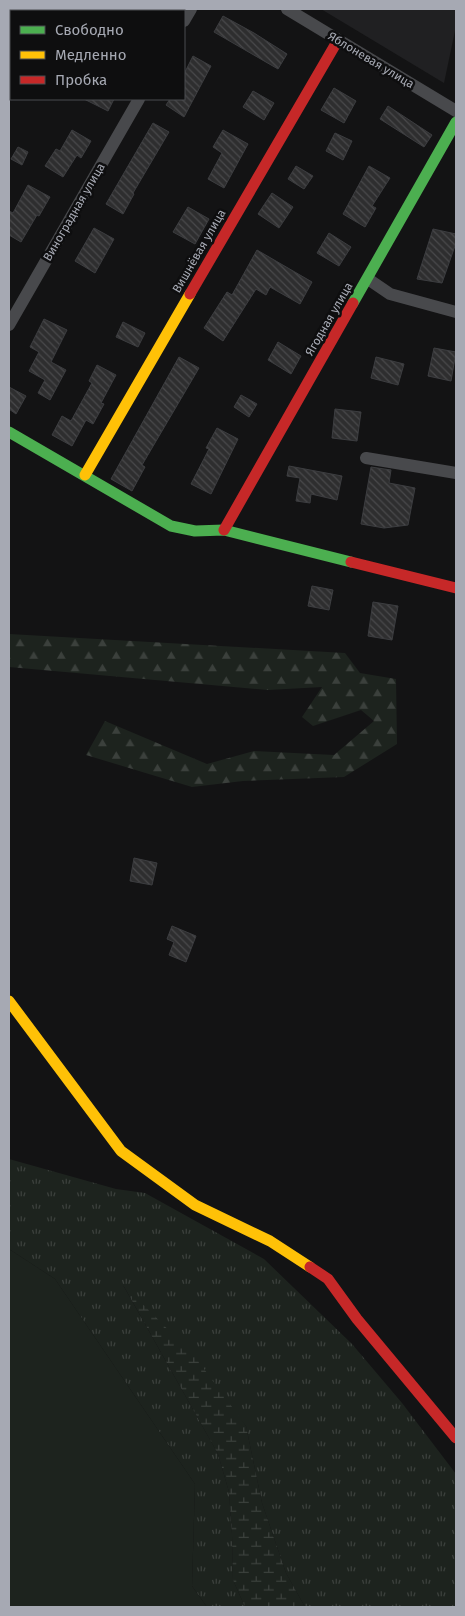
<svg xmlns="http://www.w3.org/2000/svg" width="465" height="1616" font-family="'Fira Sans',sans-serif">
	<defs>
		<pattern id="grass-tufts" width="24" height="20" patternUnits="userSpaceOnUse" patternTransform="scale(1.25)"><rect width="24" height="20" fill="#1d231e"/><path d="M3 7l-1-3M5 7V3M7 7l1-3M15 17l-1-3M17 17v-4M19 17l1-3" fill="none" stroke="#3b403c"/></pattern>
		<pattern id="forest-firs" width="22" height="20" patternUnits="userSpaceOnUse" patternTransform="scale(1.25)"><rect width="22" height="20" fill="#1d231e"/><path d="M5 1l3.5 6h-7zM16 11l3.5 6h-7z" fill="#3b403c"/></pattern>
		<pattern id="wetland-marsh" width="20" height="14" patternUnits="userSpaceOnUse" patternTransform="scale(1.25)"><rect width="20" height="14" fill="#1d231e"/><path d="M1 5h8M5 5V1M11 12h8M15 12V8" fill="none" stroke="#3b403c"/></pattern>
		<pattern id="building-back-hatch" width="6" height="6" patternUnits="userSpaceOnUse" patternTransform="scale(1.25)"><rect width="6" height="6" fill="#2e2e2f"/><path d="M-1 5l2 2M0 0l6 6M5-1l2 2" fill="none" stroke="#49494b"/></pattern>
	</defs>
	<rect width="100%" height="100%" fill="#131314"/>
	<!-- built -->
	<path fill="#202022" d="M321,9H456V26L444,83Z"/>
	<!-- grass -->
	<path fill="url(#grass-tufts)" d="M9,1159L116,1189L145,1193L264,1259L352,1344L402,1403L456,1474V1607H305L286,1573L262,1503L246,1426L161,1324L123,1285L218,1454L229,1492L232,1534L233,1580L245,1607H207L192,1586L195,1484L55,1279L9,1249Z"/>
	<!-- forest -->
	<path fill="url(#forest-firs)" d="M9,634L345,653L360,673L396,679L397,744L344,777L243,781L192,787L86,755L105,721L207,764L254,751L334,755L374,721L361,710L313,726L302,717L322,687L268,690L9,667Z"/>
	<!-- wetland -->
	<path fill="url(#wetland-marsh)" d="M122,1283L196,1358L246,1426L262,1503L286,1573L305,1607H245L233,1580L232,1534L229,1492L218,1454Z"/>
	<!-- garden -->
	<path fill="#1d231e" d="M9,1249L55,1279L195,1484L192,1586L207,1607H9Z"/>
	<!-- building -->
	<path fill="url(#building-back-hatch)" stroke="#3c3d40" d="M223,16L254,33L287,54L278,69L214,32Z
		M193,56L211,66L184,117L166,105L170,99H184V74Z
		M334,88L356,101L344,123L321,110Z
		M253,91L274,103L264,120L243,107Z
		M84,99H114L108,111Z
		M388,106L432,135L424,147L380,119Z
		M153,123L169,132L133,193L134,194L123,214L106,204Z
		M72,130L91,141L81,158L77,155L63,177L45,166L56,149L60,151Z
		M223,130L248,144L224,188L208,179L222,153L213,147Z
		M335,133L352,141L343,160L326,151Z
		M18,147L28,152L22,165L11,159Z
		M296,166L313,176L304,189L288,179Z
		M369,166L390,178L372,206L376,208L365,227L343,214Z
		M28,185L50,197L39,216L37,215L21,242L9,235V211L13,213Z
		M272,193L293,207L279,228L258,214Z
		M188,207L209,219L195,244L173,232Z
		M94,228L114,239L95,273L75,261Z
		M433,229L456,234V243L442,283L417,279Z
		M329,233L351,247L339,266L317,253Z
		M257,250L312,282L300,304L270,287L266,295L256,289L223,341L204,328L227,292L232,295Z
		M44,319L67,330L51,362L66,370L50,400L38,393L45,380L29,371L39,352L30,347Z
		M123,322L145,333L138,347L116,337Z
		M278,342L301,356L291,374L268,360Z
		M434,348L456,352L451,381L428,376Z
		M179,357L199,368L142,465L145,467L132,491L111,479Z
		M376,357L404,364L398,385L371,378Z
		M97,365L116,375L101,403L104,404L93,424L86,420L72,446L52,435L62,416L71,421L92,383L89,381Z
		M9,387L26,396L16,414L9,409Z
		M241,395L257,404L249,417L234,407Z
		M335,409L361,412L357,441L332,438Z
		M217,428L238,439L211,494L191,484L209,449L206,448Z
		M289,466L342,476L337,500L311,494L310,503L296,501L300,478L287,476Z
		M371,467L391,470L389,483L415,488L408,525L384,528L361,524Z
		M312,586L333,590L329,610L308,606Z
		M373,602L398,606L392,640L368,636Z
		M134,858L157,863L152,885L130,881Z
		M172,926L196,936L186,962L169,955L174,942L167,939Z"/>
	<g fill="none" stroke-linecap="round" stroke-linejoin="round">
		<!-- street -->
		<path stroke="#48494c" stroke-width="12" d="M287,9L456,111
			M28,11L29,9
			M184,21L191,9
			M9,44L11,40
			M368,279L390,294L456,312
			M9,325L139,99
			M366,458L456,473"/>
		<!-- fast -->
		<path stroke="#4caf50" stroke-width="11" d="M353,303L456,122
			M9,432L171,526L195,531L224,530L351,562"/>
		<!-- slow -->
		<path stroke="#ffc107" stroke-width="11" d="M85,475L190,294
			M9,1001L121,1151L195,1205L270,1241L310,1267"/>
		<!-- jam -->
		<path stroke="#c62828" stroke-width="11" d="M190,294L338,40
			M224,530L353,303
			M351,562L456,588
			M310,1267L328,1279L357,1319L456,1438"/>
	</g>
	<g text-anchor="middle" dominant-baseline="central" stroke-width="5" stroke-linejoin="round" paint-order="stroke">
		<!-- street labels -->
		<g font-size="12" fill="#a6a9b3" stroke="#0e0e0f">
			<text transform="translate(371 60) rotate(31)">Яблоневая улица</text>
			<text transform="translate(74 212) rotate(-60)">Виноградная улица</text>
			<text transform="translate(199 251) rotate(-60)">Вишнёвая улица</text>
			<text transform="translate(329 319) rotate(-60)">Ягодная улица</text>
		</g>
	</g>
	<!-- border -->
	<rect width="465" height="1616" fill="none" stroke="#a6a9b3" stroke-width="20"/>
	<!-- legend -->
	<rect x="10" y="10" width="175" height="90" fill="#0e0e0f" stroke="#4b4c51"/>
	<rect x="20" y="26" width="25" height="8" fill="#4caf50" stroke="#4b4c51"/>
	<text x="55" y="35" font-size="15" fill="#a6a9b3">Свободно</text>
	<rect x="20" y="51" width="25" height="8" fill="#ffc107" stroke="#4b4c51"/>
	<text x="55" y="60" font-size="15" fill="#a6a9b3">Медленно</text>
	<rect x="20" y="76" width="25" height="8" fill="#c62828" stroke="#4b4c51"/>
	<text x="55" y="85" font-size="15" fill="#a6a9b3">Пробка</text>
</svg>
